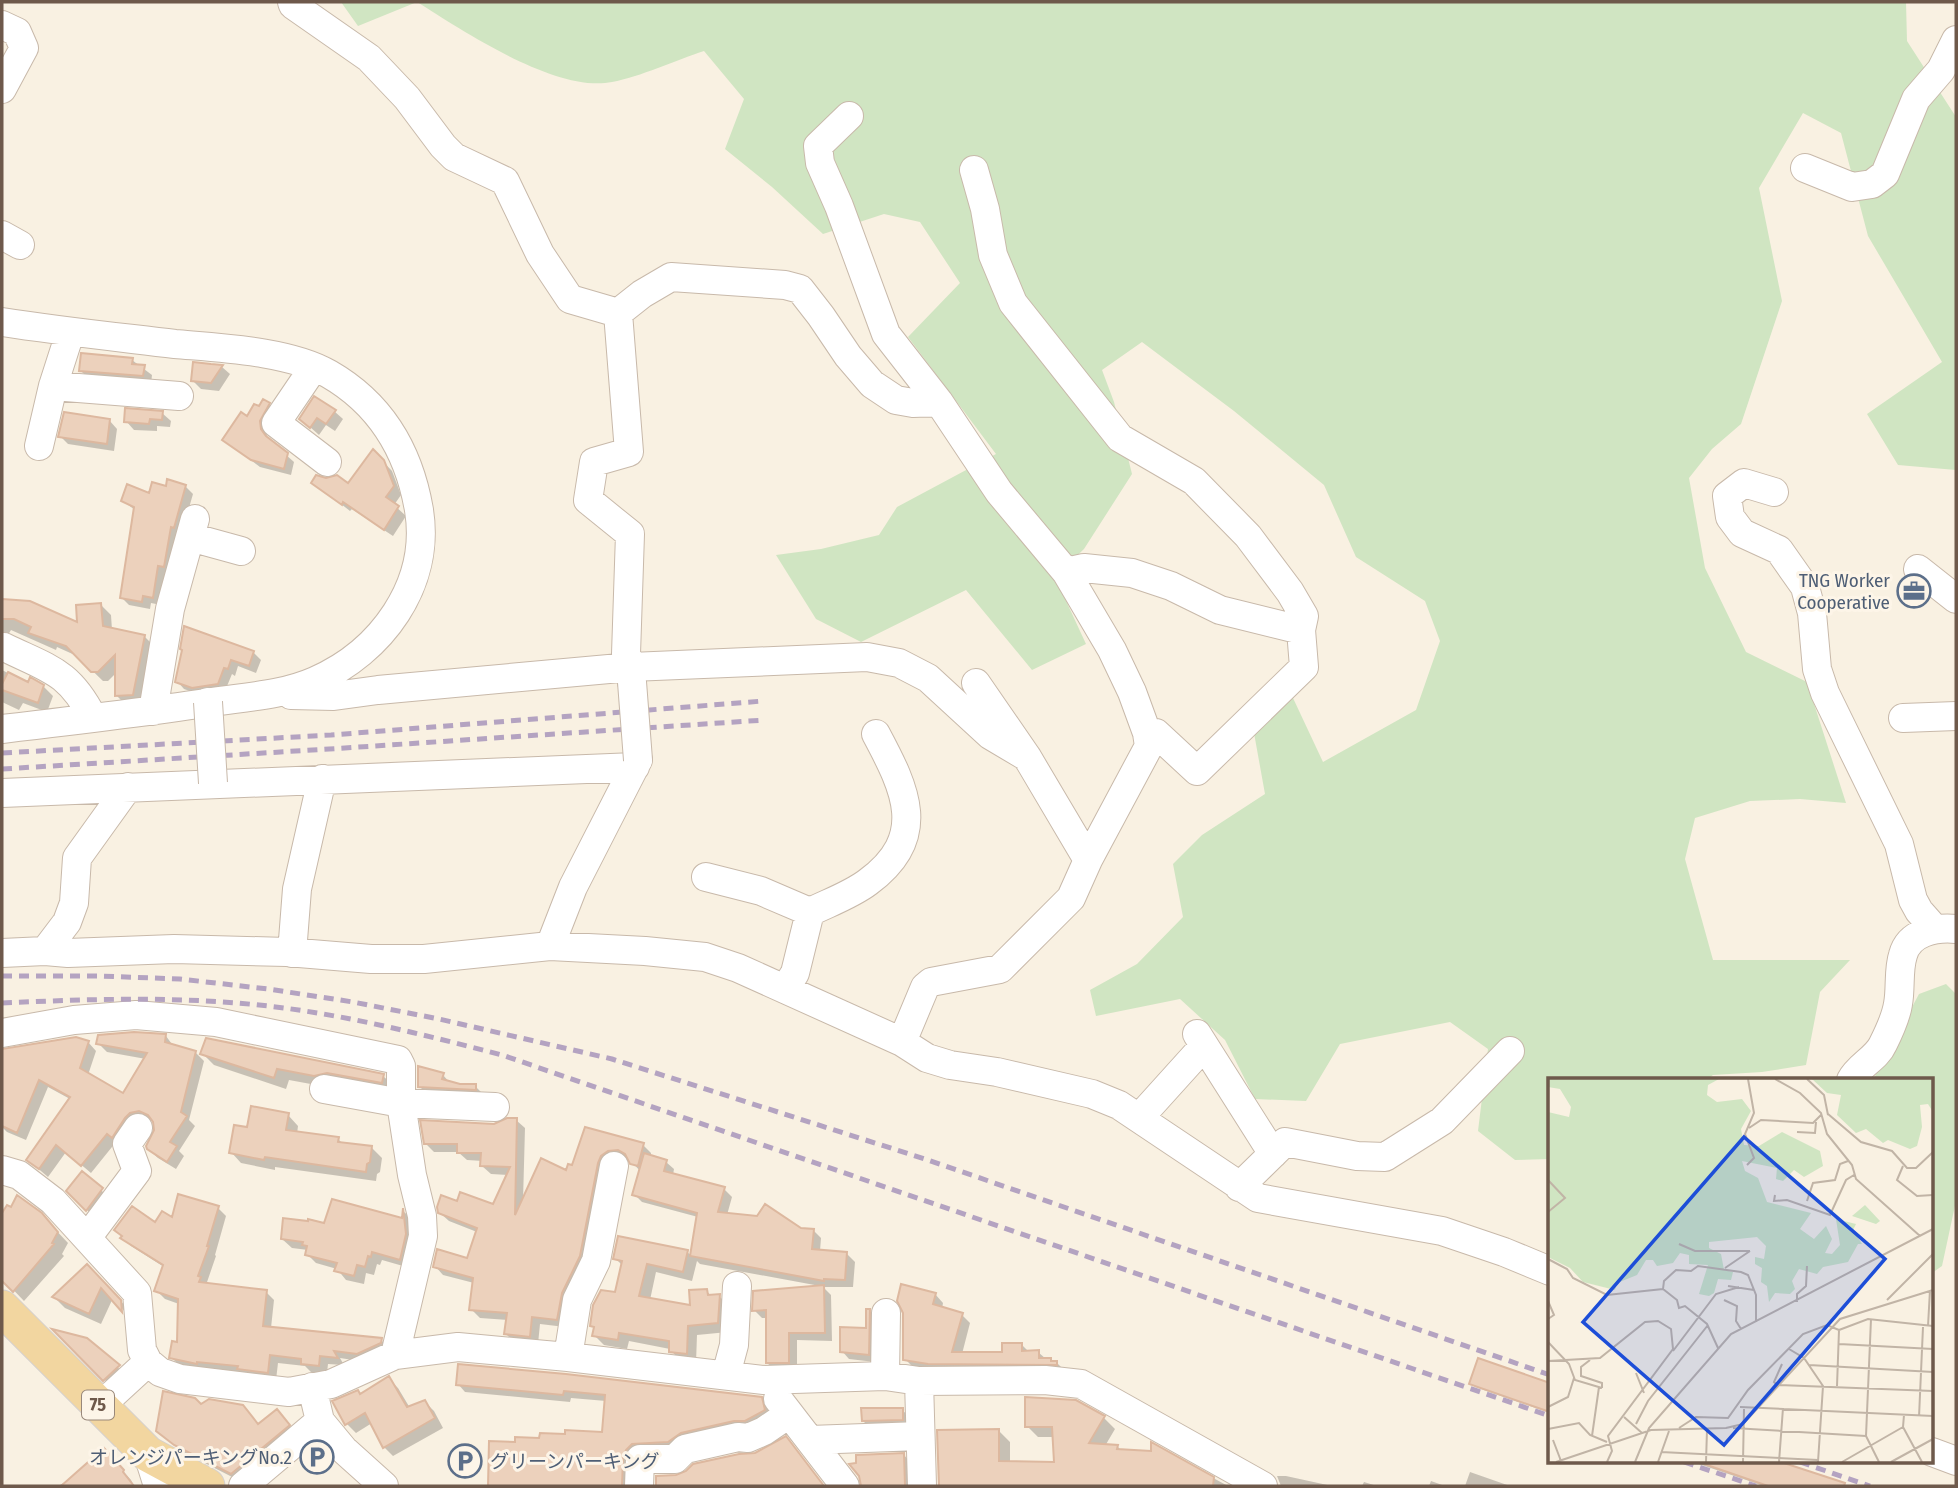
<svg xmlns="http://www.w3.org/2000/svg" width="1958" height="1488" font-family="'Fira Sans Condensed','Noto Sans JP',sans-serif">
	<rect width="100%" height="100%" fill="#f9f1e2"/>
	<!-- green -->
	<path fill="#d0e5c2" d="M341,2H1906L1907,41L1956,117V470L1898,465L1867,414L1942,362L1868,236L1841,133L1803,113L1759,188L1782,301L1741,424L1712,449L1689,478L1705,568L1746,652L1807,682L1846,803L1800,799L1750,801L1695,818L1685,859L1713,960H1850L1820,992L1806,1065L1762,1072L1713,1075L1706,1080H1550V1159L1515,1160L1478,1131L1488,1049L1450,1022L1340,1044L1306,1101L1255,1099L1225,1040L1180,999L1096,1016L1090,990L1137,964L1183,917L1173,864L1202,835L1265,794L1254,733L1293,698L1323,762L1416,710L1440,641L1425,601L1356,557L1324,485L1234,411L1142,342L1102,370L1114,402L1132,474L1084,549L1055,577L1086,644L1032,670L966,590L861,642L816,619L776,555L821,549L879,535L897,507L996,454L908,337L960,283L920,222L884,214L823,234L772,187L725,149L744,99L704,51C676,60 640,77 612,82C556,93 465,32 417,2L358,26Z
		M1946,984L1956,994V1201L1942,1266L1932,1273V1080H1873L1919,994Z"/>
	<!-- shadow -->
	<path fill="#0003" d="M132,360L152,375L151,384L89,379L81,371Z
		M222,367L230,374L219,391L201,389L193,381Z
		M268,404L276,411L266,429L267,438L294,462L291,475L260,467L224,440L259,409Z
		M334,411L343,419L335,431L326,425L319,435L301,419Z
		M162,413L171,421L170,427L157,426V431L134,430L126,421Z
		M109,420L117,429L114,451L68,444L60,436Z
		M373,451L392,471L401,495L394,505L406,516L393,536L352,509L350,511L313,482L348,485Z
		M185,486L193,494L161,605L151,603L150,609L129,605L121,597L135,510L123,501L151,495L167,488Z
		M2,601L29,603L79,624L101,605L111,615L112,630L144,636L154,646L142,705H126L116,695L117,672L108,681H103L77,656L57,647L56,650L11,630L2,645Z
		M184,651L253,652L261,660L256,673L238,666L235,676L232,674L225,691L201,695L184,689L177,681Z
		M2,670L29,684L43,686L53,696L47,712L23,703L19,710L2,702Z
		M166,1036L174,1047L195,1052L204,1061L189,1120L195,1126L179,1151L184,1156L176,1169L158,1158L148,1149L156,1129L155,1121L150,1119L140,1121L116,1142L91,1173L66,1152L48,1177L28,1160L70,1099L48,1087L26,1140L7,1132L2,1127V1050L88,1042L96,1051L88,1075L124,1096L146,1059L107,1052L98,1043Z
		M202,1053L383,1076L395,1087H327L289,1080L286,1089L214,1065Z
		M443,1075L450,1083L475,1086L482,1093H426L419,1086Z
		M288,1115L298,1126L297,1134L338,1139L343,1144L372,1148L382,1158L380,1172L377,1174L376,1181L275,1167V1170L241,1163L231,1152L248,1129Z
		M516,1120L525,1128L523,1201L573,1167L586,1129L643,1145L651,1153V1157L666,1162L674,1169L673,1175L724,1189L732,1197L727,1215L813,1230L821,1238L820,1251L847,1254L855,1262L853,1287H823L831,1295L832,1341L797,1340V1370L776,1371L767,1363L768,1318H762L754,1310L820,1286L700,1264L697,1261L692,1281L656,1272L650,1300L692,1307L706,1291L713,1297L719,1296L729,1306L728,1332L697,1335L696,1363L680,1361L670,1349L629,1341L627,1349L604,1345L594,1335L595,1329L592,1326L617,1294L623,1266L615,1258L687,1252L692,1256L698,1217L642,1202L634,1194L641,1172L628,1158H617L565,1327L540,1324L538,1344L514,1342L506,1334L508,1320L480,1318L471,1309L474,1283L443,1275L435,1266L468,1260L477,1232L449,1221L440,1213L458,1203L494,1207L508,1175L491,1174L482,1166L483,1161L467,1160L458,1152H434L426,1144Z
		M82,1174L110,1198L95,1218L68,1191Z
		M7,1207L52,1226L68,1243L62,1254L64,1256L24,1301L2,1278V1217Z
		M218,1208L226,1216L215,1255L216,1256L206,1285L266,1292L274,1300L271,1328L381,1340L389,1348L366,1362L340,1358L344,1365L328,1364L327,1373L311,1372L305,1366L278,1363L276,1380L180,1366L171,1357L178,1344L179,1304L165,1299L156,1290L164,1267L131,1246L123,1238L155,1224Z
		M404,1212L412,1219L410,1268L382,1260L380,1265L377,1264L374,1275L366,1273L364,1284L346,1280L337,1269L316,1263L307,1254L308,1250L292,1248L282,1239L325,1225L404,1220Z
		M99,1278L132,1313V1320L113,1298L101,1324L65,1308L54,1297Z
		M935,1294L943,1303L942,1309L962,1315L970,1323L962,1354L1004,1353L1021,1344L1029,1352H1038L1046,1359L1057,1363L1065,1371L914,1368L905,1359Z
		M870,1311L877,1319L875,1362L849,1359L842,1351L868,1329Z
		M57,1332L86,1340L131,1379L117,1392Z
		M1479,1360L1550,1385V1413L1475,1387L1471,1383Z
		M388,1378L398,1388L410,1408L425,1402L434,1411L443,1428L393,1456L384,1447L372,1423L356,1433L347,1424L360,1395Z
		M458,1384L761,1398L769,1406L772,1418L689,1440L630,1486H490V1443L517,1444L603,1434L606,1401L571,1398L570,1402L465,1392Z
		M201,1406L259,1426L284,1419L296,1433L240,1481L183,1452L166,1438Z
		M902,1410L911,1418V1428L871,1429L863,1421Z
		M1104,1418L1115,1429L1105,1446H1117L1122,1451L1152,1453V1445L1228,1486H939V1431H999L1010,1442V1463L1055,1464L1054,1437H1038L1027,1426Z
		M785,1438L825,1486H657L658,1477H676L755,1455Z
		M904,1455L909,1461L911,1486H862L858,1465Z
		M112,1458L131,1480L134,1486H58Z
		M1693,1462H1776L1847,1486H1764Z
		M1470,1472L1510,1486H1465Z
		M1277,1476H1286L1332,1486H1281Z
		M1431,1481L1445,1486H1429Z
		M1364,1482L1377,1486H1362Z"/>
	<!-- building -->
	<path fill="#ecd1bc" stroke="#ddb89f" stroke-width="2" d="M81,353L133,358L132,364L145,365L143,376L79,371Z
		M193,362L211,364L223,365L211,383L191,381Z
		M314,396L336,410L326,424L317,418L310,428L299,419Z
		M263,399L270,403L260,421L261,429L266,436L288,453L284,469L251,460L222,440L241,412L247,416L254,404L259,406Z
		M125,408L163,411L162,420L150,419L149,424L124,422Z
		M64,412L110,419L107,444L58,437Z
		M373,449L384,460L394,486L386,497L399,506L384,530L343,502L342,505L311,483L316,475L326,478L337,475L348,483Z
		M167,479L186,485L174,528L171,527L164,567L158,566L153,598L143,596L142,602L120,598L134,507L121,501L127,484L149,493L152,482L166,486Z
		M2,599L30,601L77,622L76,605L101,603L103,626L145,635L133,695L115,696V655L98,672H91L66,646L28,633L31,627L14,619H2Z
		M184,626L254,651L249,666L231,660L228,669L224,668L218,684L192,688L175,682L182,650L180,649Z
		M8,672L28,682L30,677L44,685L38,703L2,690V684Z
		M134,1032L166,1034L165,1042L196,1051L181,1112L187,1116L170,1142L177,1146L167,1162L147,1149L146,1146L154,1130L153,1122L148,1115L139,1111L130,1113L125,1118L112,1138L107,1134L81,1166L56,1145L39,1169L26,1160L70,1097L39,1080L17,1133L2,1126V1049L76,1037L89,1041L80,1068L123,1093L147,1053L96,1044L98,1035Z
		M206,1038L384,1074L382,1083L327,1073L314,1076L277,1069L274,1078L200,1054Z
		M418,1066L444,1073L442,1079L460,1084H476V1090L418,1087Z
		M251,1106L289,1113L286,1130L339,1137L338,1142L372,1146L370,1162L367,1164L366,1172L265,1157L264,1160L229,1153L234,1125L247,1127Z
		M507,1118H517L515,1215L541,1158L566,1170L568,1164L572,1165L585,1127L644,1143L638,1166L630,1164L625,1154L618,1150L608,1151L601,1156L598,1163L580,1256L562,1293L557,1320L532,1317L530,1337L504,1334L507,1313L469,1310L473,1278L433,1267L437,1249L467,1258L477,1228L438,1213L437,1207L441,1195L457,1201L460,1192L493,1204L510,1167L480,1166L481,1153H457V1144H424L420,1120L494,1124Z
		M644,1153L667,1160L664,1171L725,1187L718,1212L757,1216L765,1204L801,1228L814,1229L812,1249L847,1252L845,1280L824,1279V1281L690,1256L697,1213L632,1195Z
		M82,1171L103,1188L86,1211L66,1191Z
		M178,1194L219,1206L207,1246H209L198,1276L201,1277L199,1282L267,1290L263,1326L382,1338L381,1343L357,1354L334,1351L338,1358L320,1356L319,1366L301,1364V1359L270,1355L268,1373L237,1369L238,1366L197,1362V1364L169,1358L172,1341L177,1342L178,1299L154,1291L163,1265L120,1238L122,1236L114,1230L132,1206L155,1222L162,1211L172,1217Z
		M17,1195L42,1213L58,1232L52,1243L54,1244L13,1292L2,1281V1213L7,1205L11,1207Z
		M332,1199L402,1218L403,1208L406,1234L400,1260L372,1252L371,1257L368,1256L365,1267L357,1265L354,1276L334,1271L337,1263L305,1255L307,1246L302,1245L303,1242L281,1239L283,1218L308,1221V1219L324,1223Z
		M618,1236L688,1250L683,1272L647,1264L639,1296L690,1305L689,1290L707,1289L708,1295L720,1294L718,1323L688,1326L687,1354L669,1352V1341L619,1333L618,1340L592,1336L594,1327L590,1326L593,1305L601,1290L615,1292L622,1261L613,1259Z
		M87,1264L121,1300L122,1312L101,1288L89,1314L52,1297Z
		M901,1284L936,1293L933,1304L963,1313L952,1352H1002V1343H1022V1351L1039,1350V1358H1051V1361H1057V1365L928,1364L903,1360V1313L897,1301Z
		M824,1285L825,1333H789V1363H766V1310L752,1311L753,1291Z
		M866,1309H870L869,1355L840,1352V1327L866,1328Z
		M52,1329L87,1338L120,1365L103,1381Z
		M1478,1358L1550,1383V1412L1469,1384Z
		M458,1364L566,1374L762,1397L765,1410L745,1421H734L681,1433L668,1442L632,1444L626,1450L623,1458L622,1486H488L489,1441L515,1442V1437L539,1438L540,1433L565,1434V1430L602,1432L605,1395L564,1391L563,1395L456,1385Z
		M389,1376L407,1407L425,1400L435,1418L383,1448L365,1413L345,1425L332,1401L358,1390L360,1394Z
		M163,1391L195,1398L201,1404L209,1399L243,1405L258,1424L277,1409L290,1425L231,1474L174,1445L156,1431Z
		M1025,1397L1076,1400L1105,1416L1089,1443L1118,1445L1117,1449L1151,1451V1442L1214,1477L1213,1486H939L937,1430L999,1429V1461L1054,1462L1052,1427H1025Z
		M861,1408H903V1420L862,1421Z
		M786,1436L824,1486H656V1476L676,1475L686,1471L693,1464L739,1454L755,1453Z
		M104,1448L124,1470L123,1472L134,1486H61Z
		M904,1453L905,1486H861L859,1476L849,1464L856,1463V1455Z
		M1705,1462H1781L1845,1483L1844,1486H1768L1704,1464Z"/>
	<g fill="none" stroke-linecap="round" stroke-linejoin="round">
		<defs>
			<path id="minor" d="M292,2L293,5L369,58L407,98L443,146L454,157L505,181L540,254L570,299L618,313
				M2,25L17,32L24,48L2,89
				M849,116L818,146L820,163L839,206L886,334L939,402L999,492L1066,572L1112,650L1132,692L1147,733L1149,746L1088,860L1071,898L1000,969L931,982L925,987L902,1042
				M1805,168L1852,187L1872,184L1885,174L1916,99L1941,70L1956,40
				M974,170L985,209L993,255L1013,303L1120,438L1194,481L1248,536L1290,592L1304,616L1301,630L1304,667L1197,771L1156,733H1147
				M2,235L20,245
				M618,313L629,452L594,462L588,500L630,534L626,654L631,667L632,682
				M618,313L642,294L671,277L785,285L800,289L821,316L848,356L872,384L896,400L913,403L939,402
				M2,322C59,331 117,337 175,344C220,348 290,351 329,374C381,404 409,452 419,510C431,585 381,652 315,681C281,696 242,697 206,703C138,713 70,721 2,729
				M314,367L276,423L327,462
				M53,386L179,396
				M39,446L53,386L70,333
				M1774,492L1744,483L1727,496L1730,517L1742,533L1779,550L1805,587L1812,613L1817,669L1825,693L1899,844L1913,900L1919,911L1934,928
				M190,537L241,551
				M1918,569L1956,599
				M1066,572L1084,568L1132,573L1171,586L1220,610L1301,630
				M4,647C49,669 69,671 93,718
				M976,683L1027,757L1088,860
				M291,695L334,696L378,690L631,667L867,657L899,663L928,678L990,735L1027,757
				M153,711L170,609L195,519
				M1903,718L1956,716
				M2,793L635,767
				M706,877L761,891L810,912
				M550,946L573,887L638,760
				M45,951L67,922L74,903L77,858L128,787
				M2,953L45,951L68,953L174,949L287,952L371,959H424L550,946L645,951L705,957L738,968L902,1042L927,1058L950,1065L997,1072L1092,1094L1119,1105L1258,1198L1442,1231L1504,1252L1550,1271
				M292,953L297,889L322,779
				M785,989L795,973L810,912C828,903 851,895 868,882C929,837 906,790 876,734
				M2,1033L74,1020L136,1015L216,1022L398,1060L401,1066V1103L412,1175L422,1216L423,1236L395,1355
				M1197,1034L1273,1154
				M1851,1080C1858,1066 1877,1058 1883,1044C1889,1032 1896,1017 1898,1004C1901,988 1898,970 1903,955C1909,932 1936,927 1956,929
				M324,1089L401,1103L495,1107
				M1139,1118L1204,1046
				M2,1170L19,1175L53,1201L137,1293L142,1350L148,1362L160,1372L180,1379L289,1392L331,1384L395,1355L458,1347L568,1357L764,1380L885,1376L919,1381L1045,1380L1081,1384L1263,1486
				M1239,1187L1285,1142L1357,1156L1385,1157L1442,1121L1510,1051
				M87,1238L137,1171L127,1144L138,1128
				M568,1357L577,1300L596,1261L614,1166
				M726,1375L734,1345L737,1286
				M885,1376L886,1313
				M919,1381L922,1486
				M312,1387L320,1421L344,1450L384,1486
				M778,1399L845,1486
				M99,1407L148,1362
				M810,1440L920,1436
				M1932,1452L1956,1461
				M148,1454L158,1486
				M243,1486L320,1421
				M639,1486L640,1459H675L685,1449L738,1437L748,1438L764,1431L789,1414"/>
			<path id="major" d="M2,1308L148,1454L207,1486"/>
		</defs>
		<!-- minor casing -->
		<use href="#minor" stroke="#c8b9aa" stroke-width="30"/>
		<!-- major casing -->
		<use href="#major" stroke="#d6d1cd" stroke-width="37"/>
		<!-- minor -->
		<use href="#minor" stroke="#fff" stroke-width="28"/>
		<!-- major -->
		<use href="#major" stroke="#f2d6a0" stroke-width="35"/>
		<!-- rail -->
		<path stroke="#b4a3c1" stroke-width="5" stroke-dasharray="10 7" stroke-linecap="butt" d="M2,753L331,735L763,701
			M2,769L329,749L765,720
			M2,976H97L180,979L268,989L353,1002L439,1019L612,1059L925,1159L1550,1375
			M2,1003C90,999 180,996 268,1006C347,1015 425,1035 502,1055L1550,1416
			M1684,1462L1756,1486
			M1800,1462L1870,1486"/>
		<defs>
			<path id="minor-bridge" d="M632,682L638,760
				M208,702L213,783"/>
		</defs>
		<!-- minor-bridge casing -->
		<use href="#minor-bridge" stroke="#c8b9aa" stroke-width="30" stroke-linecap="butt"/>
		<!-- minor-bridge -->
		<use href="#minor-bridge" stroke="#fff" stroke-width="28"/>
	</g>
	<!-- icons -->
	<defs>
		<symbol id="office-ring" viewBox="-11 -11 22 22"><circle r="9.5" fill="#fdf5e8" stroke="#5c6f8a" stroke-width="1.5"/><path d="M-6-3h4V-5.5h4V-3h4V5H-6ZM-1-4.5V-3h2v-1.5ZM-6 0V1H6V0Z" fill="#5c6f8a"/></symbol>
		<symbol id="parking-ring" viewBox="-11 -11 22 22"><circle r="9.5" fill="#fdf5e8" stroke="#5c6f8a" stroke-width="1.5"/><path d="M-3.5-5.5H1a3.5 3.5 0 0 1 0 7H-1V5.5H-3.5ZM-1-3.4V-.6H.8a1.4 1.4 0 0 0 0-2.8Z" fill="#5c6f8a"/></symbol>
	</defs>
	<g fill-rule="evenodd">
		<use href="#office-ring" x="1895" y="572" width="38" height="38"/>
		<use href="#parking-ring" x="298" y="1438" width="38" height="38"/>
		<use href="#parking-ring" x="446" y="1442" width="38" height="38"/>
	</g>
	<g text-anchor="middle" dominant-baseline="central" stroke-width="6" stroke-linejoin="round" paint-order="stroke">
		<!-- shield labels -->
		<rect fill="#fdf5e8" stroke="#99887a" stroke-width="2" x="82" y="1390.5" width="32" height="29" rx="5"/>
		<g font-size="18" font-weight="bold" fill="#6e594b">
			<text x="98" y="1405">75</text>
		</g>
		<!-- service labels -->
		<g font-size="19" fill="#4e5e75" stroke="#fdf5e8" text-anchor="end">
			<text x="1890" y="580">TNG Worker<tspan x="1890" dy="22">Cooperative</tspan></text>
			<text x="292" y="1457">オレンジパーキングNo.2</text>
			<text x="490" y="1461" text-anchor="start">グリーンパーキング</text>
		</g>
	</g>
	<!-- overview -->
	<g transform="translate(1548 1078)">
		<rect width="385" height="385" fill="#f9f1e2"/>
		<path d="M0,1H171L160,7L159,17L169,24L194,21L203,33L193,51L196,67L211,68L234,54L272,73L275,88L256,99L246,92L235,103L228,101L229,90L194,83L197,93L210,100L219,124L263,135L252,151L266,161L278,148L284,161L277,175L284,176L292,167L288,141L308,146L305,152L314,166H310L300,184L275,189L269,196L251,191L244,203L247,211L242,216L227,215L221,224L219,208L213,204L214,190L207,186V179L216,181L218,168L209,159L161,164V170L173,176L176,192L185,194L183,202L170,201L166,215L161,218L151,216L160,187L141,186V177L132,175L125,185L109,188L105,182H98L89,197L69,205L67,212L35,204L22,190L0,179V34L21,39L23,29L12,11L0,9ZM264,1H385V34L380,26L372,27L374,49L369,68L362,71L340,62L335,65L318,51L308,55L289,37L293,17L279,15ZM317,127L332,143L328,146L304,138Z" fill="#d0e5c2"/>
		<path fill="none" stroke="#c1b4a6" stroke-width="2" d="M227,1L252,15L273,35L279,56L304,87L308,101L372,158M259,1L276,17L280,37M280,36L313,64L344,73L359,90H368L385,74M201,50L213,42L265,45L273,37M249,54L267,55L268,44M199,87L206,80L197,56L206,35L200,1M355,88L349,102L369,118L385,117M0,102L17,120L0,134M227,117L226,123L239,122L282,137L298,102L306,97M259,123L265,105L287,102L292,86L300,83M131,166L147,173H202M0,181L19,191L25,200L59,217L115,211M177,190L202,173M180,208L206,212M115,211L116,203L128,192L143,193L150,188L193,194L200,197L208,217V244M115,211L129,222L131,230L137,228L159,246L170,270M176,222L189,228L188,243L193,251M339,222L385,176M0,223L6,237L0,241M249,224V216L258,208L259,188M323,241L318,358L331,384M380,248L382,212M291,252L320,241L385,248M0,264L21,286L27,302L54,310M291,266L385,271M241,271L256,280L275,308L270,384M125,273L168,216L191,209M42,282L33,289V298L54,305V310M0,283L52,280L97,244L110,243L123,251L125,271L60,358L64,373L59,384M261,287L385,294M88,295L96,315M231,307L385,313M230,308L226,304L234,286M289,308L291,252M0,329L20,319L26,300M192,329L385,338M356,337L355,349L374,384M76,339L94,355M371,339L375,249M88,346L100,323L160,247M131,350L148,339L180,340L200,312L255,256L279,247L291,252M185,350L318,358M0,351L31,345L42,357L59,364M44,358L51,309M5,362L13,383M113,374L270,382M8,384L103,352L178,350L195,346L292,241L385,212M87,384L101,350L183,256L385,151M110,384L121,353M158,384L159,352M195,384L196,331M231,384L235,330M294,384L355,349M343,384L385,361"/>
		<path fill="#1d4ed8" fill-opacity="0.15" stroke="#1d4ed8" stroke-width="3.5" d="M196,59L337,181L176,367L35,244Z"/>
		<rect width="385" height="385" fill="none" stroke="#6e594b" stroke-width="3.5"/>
	</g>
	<!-- border -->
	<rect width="1958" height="1488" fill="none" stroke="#6e594b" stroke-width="7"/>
</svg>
